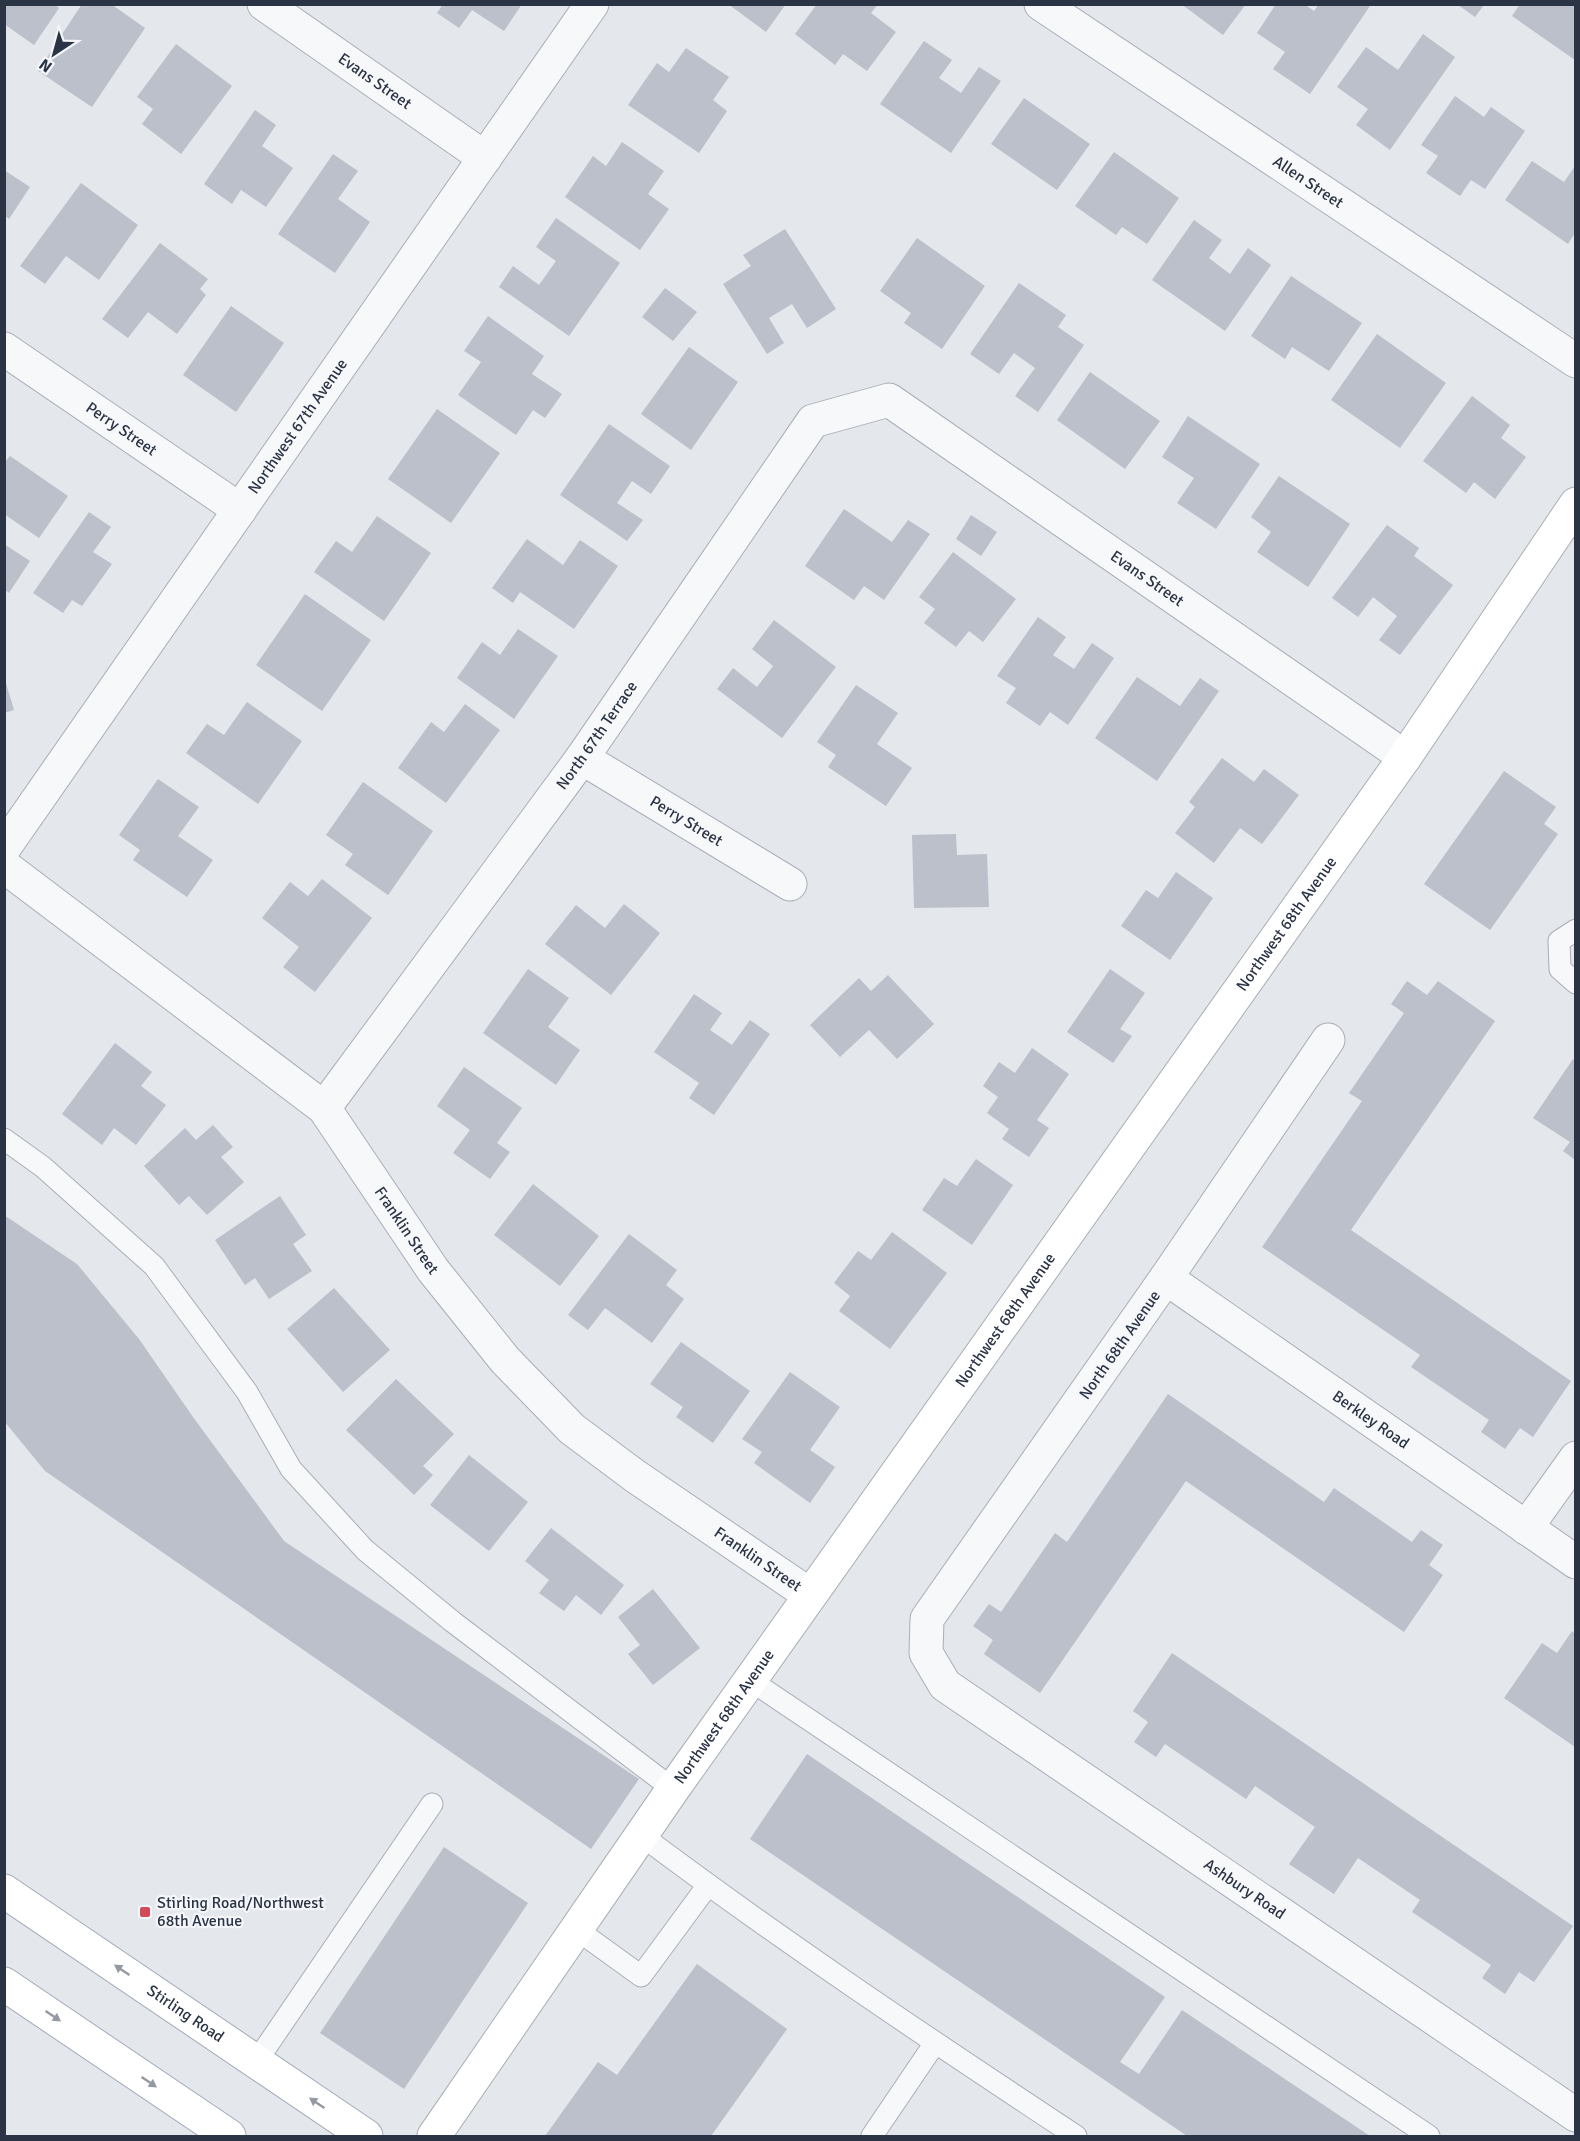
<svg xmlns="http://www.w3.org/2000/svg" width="1580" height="2141" font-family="Signika,sans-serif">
	<rect width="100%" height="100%" fill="#e4e7ec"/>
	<!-- building -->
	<path fill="#bbc0ca" d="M4,4H54L59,8L34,45L4,24Z
		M82,4H111L145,28L92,107L38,71Z
		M443,4H522L504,31L472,10L459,28L437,13Z
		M728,4H786L766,32Z
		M817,4H878L871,13L896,32L867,71L843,54L835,65L795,34Z
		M1181,4H1246L1223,35Z
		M1276,4H1304L1314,11L1319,4L1370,6L1310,94L1273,69L1285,52L1257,33Z
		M1520,4H1575V60L1512,16Z
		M1458,5H1484L1475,17Z
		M1423,34L1455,57L1390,150L1356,125L1368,109L1337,87L1366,47L1398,70Z
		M924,41L952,60L939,78L961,93L979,67L1001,81L951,153L880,104Z
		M176,44L232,86L181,154L142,124L153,109L137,97Z
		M686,48L729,77L713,100L727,111L699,153L628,105L657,63L669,72Z
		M1455,96L1484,117L1491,107L1525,131L1485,189L1471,180L1460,196L1426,173L1438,156L1421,145Z
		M1024,98L1090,144L1057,190L991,144Z
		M255,110L276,125L262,146L293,168L266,207L241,190L232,204L204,184Z
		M622,142L664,171L648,194L669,209L640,250L565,197L593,156L606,166Z
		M1114,152L1179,198L1147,244L1122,227L1116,235L1075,206Z
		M333,154L358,171L338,199L370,222L335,273L278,234Z
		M1532,161L1564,182L1575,166V233L1568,244L1505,200Z
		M4,170L30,187L9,219L4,215Z
		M81,183L138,225L99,280L66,256L45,284L20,266Z
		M556,218L620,263L569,336L499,287L513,266L539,285L556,261L536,247Z
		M1194,220L1222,240L1209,258L1230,274L1248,248L1271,265L1225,331L1152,280Z
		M785,229L836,309L807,328L792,304L769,318L784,343L767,354L723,284L751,266L743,255Z
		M917,238L985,286L942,349L904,323L911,313L880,291Z
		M160,243L208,279L200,289L206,295L177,334L148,312L128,338L102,319Z
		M1291,276L1362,323L1329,371L1292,347L1285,359L1251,336Z
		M1019,283L1066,315L1058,327L1084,345L1038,412L1015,396L1035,368L1014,353L999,374L970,354Z
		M665,288L697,312L673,341L642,317Z
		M231,306L284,343L236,412L183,375Z
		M488,316L544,356L532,374L562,394L545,418L533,410L516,435L458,395L481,362L464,351Z
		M1377,334L1446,383L1400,448L1331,400Z
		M689,347L738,382L691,450L641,414Z
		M1090,372L1160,421L1125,469L1057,420Z
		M1472,396L1510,425L1501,438L1526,457L1495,499L1474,482L1466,493L1423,461Z
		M437,409L500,453L451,523L388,479Z
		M1188,416L1260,464L1216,529L1177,503L1194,478L1162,457Z
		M609,424L670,466L651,494L632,481L617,503L643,520L627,541L560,495Z
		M10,456L68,496L39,538L4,514V463Z
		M1279,476L1350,524L1308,587L1257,552L1271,532L1251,517Z
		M844,509L892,542L908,520L930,534L884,600L864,586L854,600L805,566Z
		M89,512L111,527L93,552L112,564L82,606L72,600L63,613L33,593Z
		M971,515L997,532L981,556L956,539Z
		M377,516L431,553L384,621L314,572L336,541L352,552Z
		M1387,525L1419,548L1414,556L1453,585L1400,655L1379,640L1397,616L1373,597L1358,617L1332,598Z
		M527,539L563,565L580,540L618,566L574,629L520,592L513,603L492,588Z
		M4,544L30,561L9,593L4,589Z
		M953,552L1016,599L983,642L969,631L956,647L924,623L935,609L919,597Z
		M305,594L371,640L322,711L256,665Z
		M1038,617L1066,637L1053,655L1074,669L1092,643L1114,658L1068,725L1050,712L1040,726L1006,703L1016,688L997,676Z
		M774,620L836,667L782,738L717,689L733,668L757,687L773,666L752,649Z
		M518,629L558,656L514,719L457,678L482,642L500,655Z
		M4,677L14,710L4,713Z
		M1137,677L1180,706L1200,678L1219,691L1157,781L1095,738Z
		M856,685L898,713L877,744L912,768L886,806L828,767L836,755L817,742Z
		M247,702L302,741L258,804L186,753L207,724L224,735Z
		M465,704L500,730L446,803L398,768L431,722L444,732Z
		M1222,758L1254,782L1264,769L1299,795L1262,844L1240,828L1214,863L1175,833L1195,807L1189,802Z
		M1504,771L1556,807L1544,824L1558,834L1490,930L1424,884Z
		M158,779L199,807L178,836L213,860L187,897L133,860L140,850L119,835Z
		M363,782L433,831L388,895L345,865L353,854L326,835Z
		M956,834L957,855L987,854L989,907L914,908L912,835Z
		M1176,872L1213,898L1170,960L1121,926L1146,890L1158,898Z
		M322,879L372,918L315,992L283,967L299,947L262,918L290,882L308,896Z
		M624,904L660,933L611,995L545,944L576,905L605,928Z
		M528,969L569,998L548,1027L580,1050L556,1085L483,1033Z
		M1110,969L1145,993L1120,1029L1132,1036L1113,1063L1067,1032Z
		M888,975L934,1024L897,1059L869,1030L840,1057L810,1025L859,978L871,991Z
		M1407,981L1427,995L1438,981L1495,1021L1351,1230L1571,1381L1533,1437L1520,1428L1505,1449L1481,1432L1489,1420L1411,1367L1420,1355L1262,1247L1362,1101L1349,1093L1404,1013L1391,1004Z
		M694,994L722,1013L710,1030L732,1045L750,1020L770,1034L714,1115L689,1098L699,1083L654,1052Z
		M115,1043L152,1072L141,1086L166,1105L136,1145L114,1128L102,1145L62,1114Z
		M1032,1048L1069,1074L1037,1120L1049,1128L1029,1157L1002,1139L1009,1129L987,1113L998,1097L983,1086L999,1062L1015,1073Z
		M1573,1059L1575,1061V1160L1563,1151L1570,1142L1533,1118Z
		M464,1067L522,1108L497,1143L510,1152L490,1179L453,1153L470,1130L437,1106Z
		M213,1125L233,1147L221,1157L244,1182L207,1215L189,1196L179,1205L144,1166L185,1128L196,1140Z
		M976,1159L1013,1185L972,1245L922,1210L944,1178L957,1186Z
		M533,1184L599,1236L560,1286L494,1235Z
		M280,1196L306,1235L293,1244L312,1271L269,1299L255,1278L245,1285L215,1240Z
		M4,1215L77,1264L139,1339L193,1417L284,1541L639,1779L591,1849L45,1471L4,1421Z
		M892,1232L947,1273L890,1349L839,1311L850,1296L834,1283L858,1251L871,1260Z
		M629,1234L677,1270L666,1285L684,1299L652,1343L605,1308L588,1330L568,1315Z
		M334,1288L390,1350L343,1392L287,1329Z
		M681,1342L750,1391L713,1443L676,1417L683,1407L650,1384Z
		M790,1372L840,1407L810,1450L835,1467L810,1503L754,1463L762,1452L742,1439Z
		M396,1379L454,1434L423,1466L433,1475L414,1495L346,1430Z
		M1168,1394L1324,1502L1334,1488L1412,1542L1421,1530L1443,1545L1429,1565L1443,1575L1404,1632L1186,1481L1040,1693L984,1654L993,1640L973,1626L989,1604L1001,1612L1055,1533L1067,1542Z
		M469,1455L528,1502L489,1551L430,1505Z
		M551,1528L624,1585L601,1615L576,1595L564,1611L539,1593L549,1580L525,1561Z
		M653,1589L700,1648L653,1685L628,1654L640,1645L618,1617Z
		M1572,1631L1575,1634V1747L1504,1698L1542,1643L1557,1653Z
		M1172,1653L1573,1926L1534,1982L1519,1972L1505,1994L1482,1978L1491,1965L1412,1912L1420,1900L1358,1858L1334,1894L1289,1864L1315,1827L1255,1786L1246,1799L1165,1744L1156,1757L1134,1742L1148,1722L1133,1711Z
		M807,1754L1165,1997L1120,2062L1139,2074L1182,2010L1370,2136H1187L1081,2064L750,1839Z
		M444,1847L528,1903L404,2089L320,2033Z
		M697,1964L787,2029L711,2136H545L598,2062L617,2075Z"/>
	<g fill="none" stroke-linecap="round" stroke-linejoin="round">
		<defs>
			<path id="lane" d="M1576,930L1559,941L1560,969L1576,983
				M4,1139L43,1167L154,1266L247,1392L291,1469L365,1550L453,1622L673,1789
				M750,1680L1429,2136
				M641,1835C782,1941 929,2039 1076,2136
				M576,1929L641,1976L708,1885
				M256,2062L432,1804
				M872,2136L935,2043"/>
			<g id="street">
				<path id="s1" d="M264,4L485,158"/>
				<path id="s2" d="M1041,4L1576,361"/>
				<path id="s3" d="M4,349L240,510"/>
				<path id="s4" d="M582,758L790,884"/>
				<path id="s5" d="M4,848L592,4"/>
				<path id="s6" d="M4,866L324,1108L433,1270L505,1360L572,1429L635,1476L810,1595"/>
				<path id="s7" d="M1328,1040L1166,1278L927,1619L926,1653L945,1685L1576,2115"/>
				<path id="s8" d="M324,1108L582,758L813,421L889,400L1405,757"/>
				<path id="s9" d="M1166,1278L1576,1562"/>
				<path d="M1526,1528L1576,1458"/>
			</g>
			<g id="secondary">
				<path id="s10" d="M434,2136L673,1789L1405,757L1576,504"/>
			</g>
			<g id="primary">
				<path id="s11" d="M4,1891L366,2136"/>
				<path d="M4,1984L229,2136"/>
			</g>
		</defs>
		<!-- lane casing -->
		<use href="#lane" stroke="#a9aeb7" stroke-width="23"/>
		<!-- street casing -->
		<use href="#street" stroke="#a9aeb7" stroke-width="35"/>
		<!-- secondary casing -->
		<use href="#secondary" stroke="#a9aeb7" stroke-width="35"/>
		<!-- primary casing -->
		<use href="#primary" stroke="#a3abb8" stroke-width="35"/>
		<!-- lane -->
		<use href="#lane" stroke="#f7f8fa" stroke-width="21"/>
		<!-- street -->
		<use href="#street" stroke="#f7f8fa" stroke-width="33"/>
		<!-- secondary -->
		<use href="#secondary" stroke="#fff" stroke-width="33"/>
		<!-- primary -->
		<use href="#primary" stroke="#fff" stroke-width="33"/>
	</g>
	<!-- one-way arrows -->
	<defs><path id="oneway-solid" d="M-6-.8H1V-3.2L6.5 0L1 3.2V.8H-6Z" transform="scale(1.5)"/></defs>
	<g fill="#959aa2">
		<use href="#oneway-solid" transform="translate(122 1970) rotate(-146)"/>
		<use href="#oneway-solid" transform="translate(53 2016) rotate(34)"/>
		<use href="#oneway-solid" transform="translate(149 2082) rotate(34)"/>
		<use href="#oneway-solid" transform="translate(317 2103) rotate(-146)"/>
	</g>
	<!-- markers -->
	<rect fill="#d1495b" stroke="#f4f6f9" stroke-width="2" x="139" y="1906" width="12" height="12" rx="3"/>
	<g text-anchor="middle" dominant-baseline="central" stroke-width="4.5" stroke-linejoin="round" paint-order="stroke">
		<!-- street labels -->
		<g font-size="16" fill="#2b3445" stroke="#f4f6f9">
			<text stroke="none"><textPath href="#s1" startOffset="135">Evans Street</textPath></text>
			<text stroke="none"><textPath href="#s2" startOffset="321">Allen Street</textPath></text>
			<text stroke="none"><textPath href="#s5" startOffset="514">Northwest 67th Avenue</textPath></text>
			<text stroke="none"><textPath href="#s3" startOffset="142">Perry Street</textPath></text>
			<text stroke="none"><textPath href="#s8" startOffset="1236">Evans Street</textPath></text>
			<text stroke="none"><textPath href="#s8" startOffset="462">North 67th Terrace</textPath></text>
			<text stroke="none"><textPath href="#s4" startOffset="122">Perry Street</textPath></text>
			<text stroke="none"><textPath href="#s10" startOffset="1482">Northwest 68th Avenue</textPath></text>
			<text stroke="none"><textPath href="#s6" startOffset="549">Franklin Street</textPath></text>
			<text stroke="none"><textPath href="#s10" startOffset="996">Northwest 68th Avenue</textPath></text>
			<text transform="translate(1120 1345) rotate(-55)">North 68th Avenue</text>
			<text stroke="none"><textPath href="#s9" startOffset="249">Berkley Road</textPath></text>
			<text stroke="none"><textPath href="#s6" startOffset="1035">Franklin Street</textPath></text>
			<text stroke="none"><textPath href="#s10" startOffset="510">Northwest 68th Avenue</textPath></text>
			<text stroke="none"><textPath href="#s7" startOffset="1138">Ashbury Road</textPath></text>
			<text stroke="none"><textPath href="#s11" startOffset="219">Stirling Road</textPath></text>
		</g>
		<!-- poi labels -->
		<g font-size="16" fill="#2b3445" stroke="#f4f6f9" text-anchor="start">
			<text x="157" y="1903">Stirling Road/Northwest<tspan x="157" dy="18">68th Avenue</tspan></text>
		</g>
	</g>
	<!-- border -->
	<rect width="1580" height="2141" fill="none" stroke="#2b3445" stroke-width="12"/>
	<!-- north arrow -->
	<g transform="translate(54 54) rotate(216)" stroke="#f4f6f9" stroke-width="4.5" paint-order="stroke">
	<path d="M0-4.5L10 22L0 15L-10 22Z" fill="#2b3445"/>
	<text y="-9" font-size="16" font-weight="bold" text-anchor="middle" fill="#2b3445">N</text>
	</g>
</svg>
